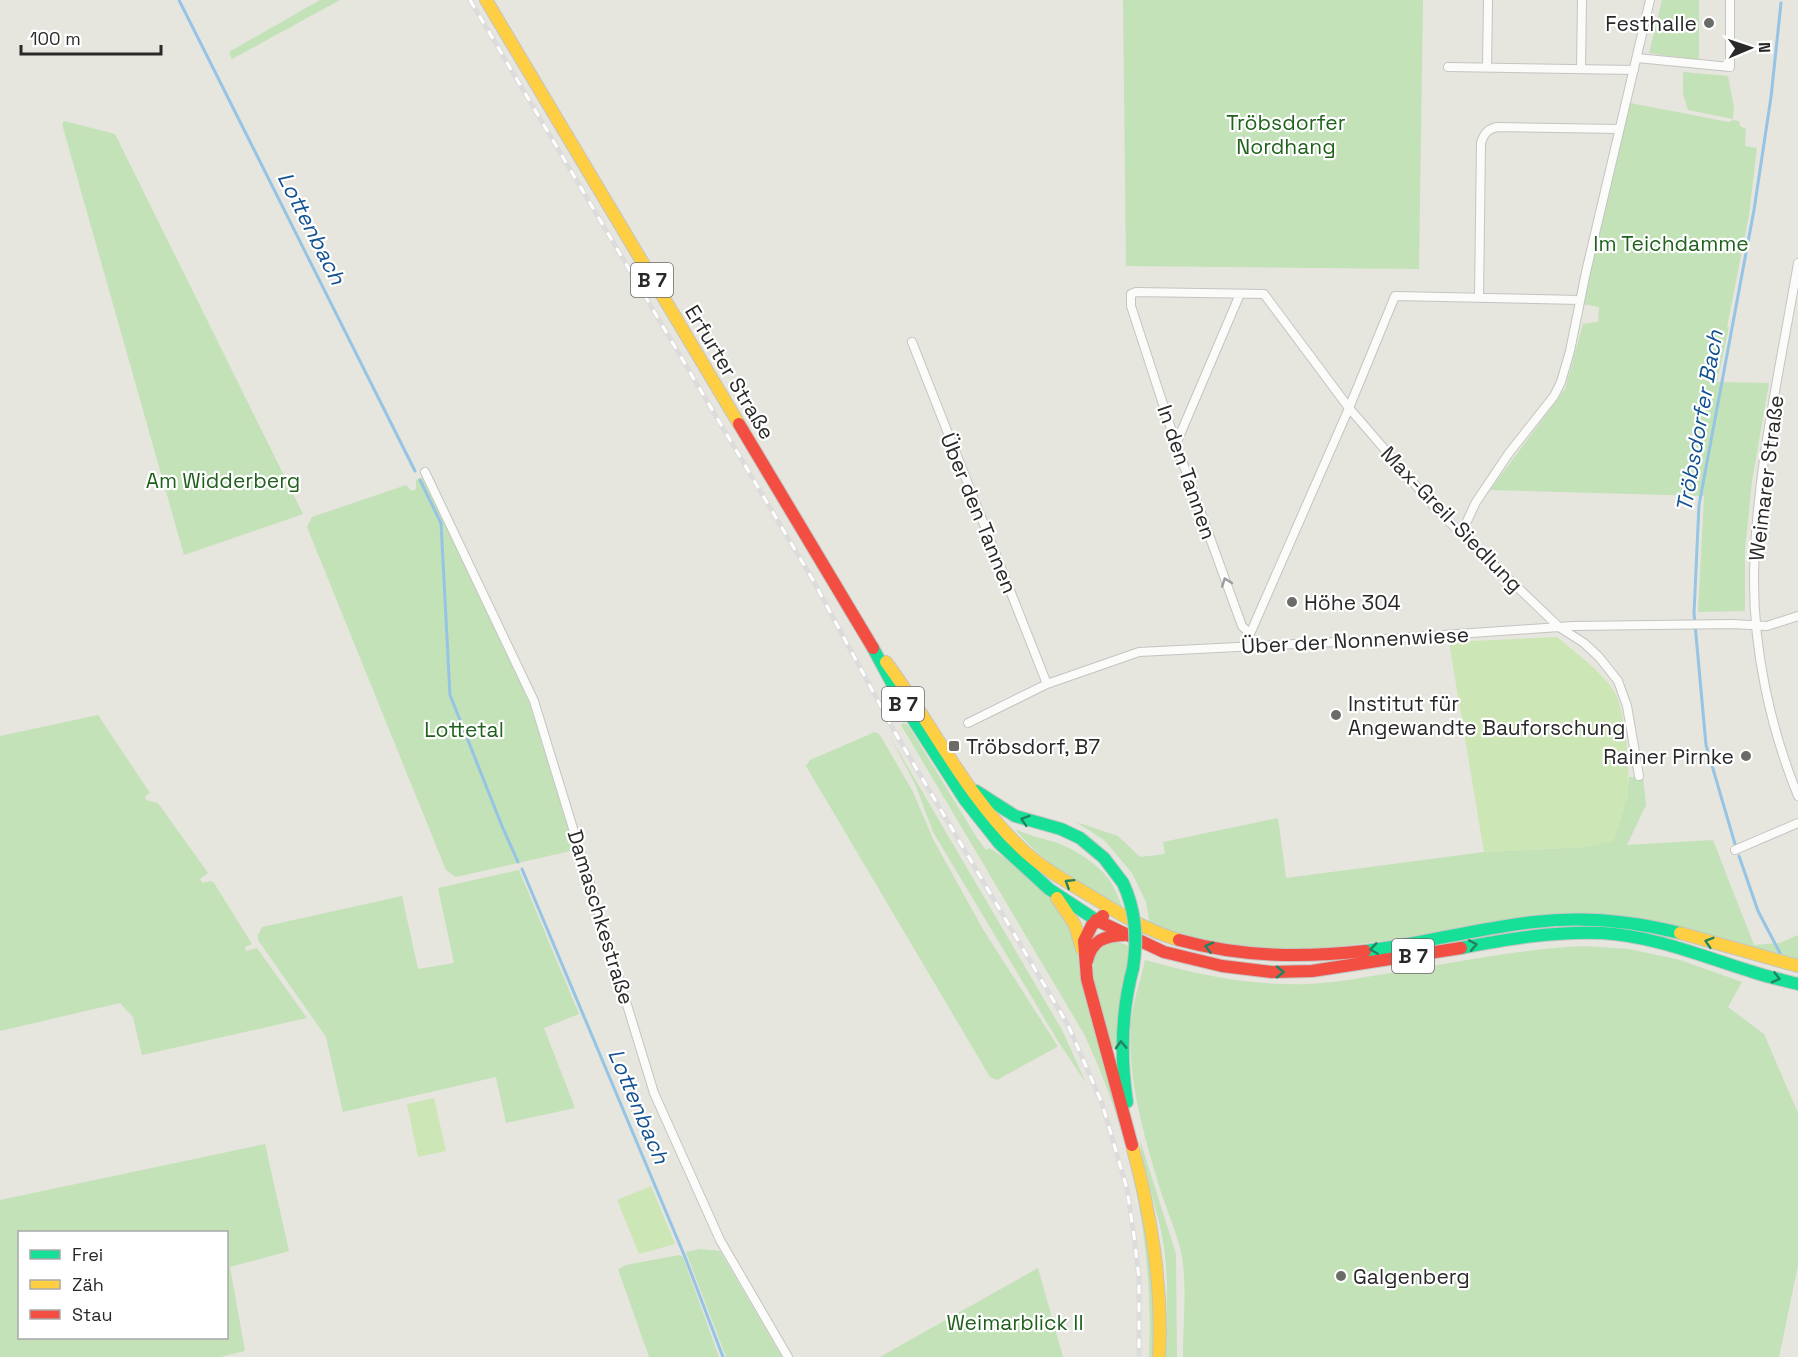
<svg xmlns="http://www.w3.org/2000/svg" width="1798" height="1357" font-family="'Space Grotesk',sans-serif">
	<rect width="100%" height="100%" fill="#e6e5de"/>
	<!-- green -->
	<path fill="#c3e2b8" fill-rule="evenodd" d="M320,0H340L232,59L229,52Z
		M1123,0H1423L1419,269L1126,266Z
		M1662,0H1699V60L1649,53Z
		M1683,72L1728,76L1734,107L1733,119L1688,110L1683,94Z
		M1630,103L1729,122L1733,120L1739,121L1740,126L1746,129L1745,146L1757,148L1749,215L1727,327H1729L1717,382L1769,383L1752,481L1745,550V611L1698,612L1704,496L1490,490L1565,389L1583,324L1598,322L1599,307L1583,304Z
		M64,121L115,134L303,514L184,555L62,124Z
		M423,477L529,702L575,850L456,877L446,870L307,527L312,517L406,485L412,491L416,489V480Z
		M98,715L150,793L145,796L146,800L158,803L208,873L200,879L202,883L211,881L214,883L252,944L245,947L246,951L257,948L307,1018L142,1055L133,1017L120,1003L0,1031V736Z
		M904,723L908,725L977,838L986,850L990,848C1022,869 1068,905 1076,944C1079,957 1079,972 1082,985L1139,1184L1156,1286L1155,1357H1149C1154,1245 1132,1135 1084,1034L901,725Z
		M875,732L880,735L912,790L934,841L984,931L1057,1045V1047L997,1080L990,1077L806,766L810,760Z
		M889,735L1062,1030L1086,1083L1058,1041L933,832L916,786Z
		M1629,777H1643L1646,805L1627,845L1713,840L1754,945L1780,943L1798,935V961L1644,921L1507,922L1399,939L1312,950L1235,948L1150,925L1146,902L1132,873L1104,840L1076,822L1118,836L1140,857L1165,854L1163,842L1278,818L1286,878L1484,852L1588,847L1627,798Z
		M1015,829C1027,835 1038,837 1051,841C1072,847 1100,864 1112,884C1116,892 1120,901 1123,909C1084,886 1044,865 1015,829Z
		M519,870L579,1014L544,1028L575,1108L506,1123L496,1077L343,1112L326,1037L258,940V935L262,927L402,896L418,969L454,963L438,888Z
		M1114,941L1127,945L1130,950C1124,983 1116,1014 1117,1047L1111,1048C1106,1029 1081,959 1101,944C1104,942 1110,942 1114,941Z
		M1585,946L1629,949L1680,960L1742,982L1728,1007L1764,1034L1798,1113V1265L1779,1357H1183C1183,1326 1187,1286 1182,1257C1177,1230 1164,1205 1157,1179C1142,1128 1127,1075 1131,1022C1133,1000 1141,980 1145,960C1199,975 1251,986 1308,984C1333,983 1360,978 1385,974C1451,963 1518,949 1585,946Z
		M1140,1140L1176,1254L1177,1357H1165C1166,1317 1170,1275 1162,1236C1156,1203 1143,1175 1140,1140Z
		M265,1144L289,1251L230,1267L245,1351L220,1357H0V1200ZM20,1232H226V1338H20Z
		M700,1249L720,1251L782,1357H726L686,1252Z
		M679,1255L683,1257L719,1357H649L618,1269L626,1265Z
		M1038,1268L1063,1357H880Z"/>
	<!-- pitch -->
	<path fill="#cce6b6" d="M1557,637C1577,654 1599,669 1614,691C1626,710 1631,775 1627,796C1624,812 1618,827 1614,841L1588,847L1484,852L1449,642Z
		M434,1098L446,1151L418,1157L407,1104Z
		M651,1186L675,1244L639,1254L617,1200Z"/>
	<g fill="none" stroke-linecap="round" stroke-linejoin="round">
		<!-- stream -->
		<path stroke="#95c4e5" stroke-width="3" d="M179,0L415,471
			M420,480L441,523L450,695L502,826L518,862
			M1735,844L1706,745L1694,613L1699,505L1754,210L1771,97L1781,3
			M1739,856L1758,911L1780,953
			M522,869L685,1257L723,1357"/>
		<defs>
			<path id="street" d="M1637,58L1730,67V0
				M1448,67L1634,70
				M1487,67L1488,0
				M1581,69L1582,0
				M1798,263C1781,364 1756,472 1754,574C1753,649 1770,727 1798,796
				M1479,297L1481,143C1484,133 1488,129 1497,127L1619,129
				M912,342L1047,684
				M1176,444L1240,294
				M425,472L534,701L654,1093L720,1240L788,1357
				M1461,534L1476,502L1509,453L1554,396L1561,382L1570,351L1586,272L1650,0
				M1250,634L1349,408L1395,296L1580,300
				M1251,646L1250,634L1242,626L1176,444L1131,306V294L1136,292L1264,294L1349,408L1438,511L1559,627L1584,643L1599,657L1618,681L1627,706L1639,776
				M968,723L1047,684L1139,652L1356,641L1573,626L1733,624L1767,626L1798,616
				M1735,850L1798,823"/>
			<path id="fast" d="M873,648L902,702L965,800L999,843L1049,889L1096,920
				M976,791L1015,816L1061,829L1080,838L1104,858L1123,883
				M1461,948C1508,939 1554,931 1602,933C1655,936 1704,957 1753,972C1768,977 1783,980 1798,984
				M1365,951C1422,944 1477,928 1534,922C1583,916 1632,921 1680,933
				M1127,1102C1120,1056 1121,1013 1133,968"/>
			<path id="slow" d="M486,0L739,424
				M886,662C932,724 966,796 1022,849C1043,869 1069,883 1094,898C1121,915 1148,931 1179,940
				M1057,898L1075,925L1082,949
				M1680,933L1798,966
				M1132,1145C1151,1215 1163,1284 1159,1357"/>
			<path id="jam" d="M739,424L873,648
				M1103,916L1092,925L1084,941L1087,979L1132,1145
				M1096,920L1164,952L1222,966L1272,972L1312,971L1461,948
				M1179,940C1241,957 1301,958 1365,951
				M1087,961C1092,940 1104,936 1124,935"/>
		</defs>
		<!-- street casing -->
		<use href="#street" stroke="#c4c4c3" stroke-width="10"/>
		<!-- fast casing -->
		<use href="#fast" stroke="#c4c4c3" stroke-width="14"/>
		<!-- slow casing -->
		<use href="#slow" stroke="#c4c4c3" stroke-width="14"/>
		<!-- jam casing -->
		<use href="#jam" stroke="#c4c4c3" stroke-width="14"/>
		<!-- street -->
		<use href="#street" stroke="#fbfbfa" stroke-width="8"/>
		<!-- fast -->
		<use href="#fast" stroke="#16e098" stroke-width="12"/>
		<!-- slow -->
		<use href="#slow" stroke="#ffcf43" stroke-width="12"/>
		<!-- jam -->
		<use href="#jam" stroke="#f24e42" stroke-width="12"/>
		<defs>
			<path id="rail" d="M470,0L814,582L893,729L1068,1025L1102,1103L1127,1189L1134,1236L1139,1278V1357"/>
		</defs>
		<!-- rail casing -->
		<use href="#rail" stroke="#dddcdd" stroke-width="5"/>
		<!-- rail -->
		<use href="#rail" stroke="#fff" stroke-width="3" stroke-dasharray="9" stroke-linecap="butt"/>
		<defs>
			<path id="fast-bridge" d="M1123,883C1136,911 1138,938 1133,968"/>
		</defs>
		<!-- fast-bridge casing -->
		<use href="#fast-bridge" stroke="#c3c3c0" stroke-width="14" stroke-linecap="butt"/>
		<!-- fast-bridge -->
		<use href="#fast-bridge" stroke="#16e098" stroke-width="12"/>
	</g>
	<!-- one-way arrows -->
	<defs><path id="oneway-chevron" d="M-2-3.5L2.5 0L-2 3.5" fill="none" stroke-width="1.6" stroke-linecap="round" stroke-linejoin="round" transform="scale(1.5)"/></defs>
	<use stroke="#9c9c9c" href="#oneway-chevron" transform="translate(1226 582) rotate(-110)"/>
	<g stroke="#208460">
		<use href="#oneway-chevron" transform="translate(1025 820) rotate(-162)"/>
		<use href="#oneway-chevron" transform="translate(1069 883) rotate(-148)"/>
		<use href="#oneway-chevron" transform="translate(1709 942) rotate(-163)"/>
		<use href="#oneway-chevron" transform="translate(1473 945) rotate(-11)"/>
		<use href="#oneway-chevron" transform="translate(1209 947) rotate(-166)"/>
		<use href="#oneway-chevron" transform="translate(1374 949) rotate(172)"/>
		<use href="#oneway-chevron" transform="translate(1280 972)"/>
		<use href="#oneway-chevron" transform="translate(1776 978) rotate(14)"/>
		<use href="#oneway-chevron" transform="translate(1121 1045) rotate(-92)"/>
	</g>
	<!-- markers -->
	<g fill="#6b6b68" stroke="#fff" stroke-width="2">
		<circle cx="1709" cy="23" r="6"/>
		<circle cx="1292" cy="602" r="6"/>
		<circle cx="1336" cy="715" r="6"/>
		<rect x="948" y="740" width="12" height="12" rx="3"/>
		<circle cx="1746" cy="756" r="6"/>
		<circle cx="1341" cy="1276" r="6"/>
	</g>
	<g text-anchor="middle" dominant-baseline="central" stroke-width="4.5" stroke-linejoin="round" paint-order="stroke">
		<!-- shield labels -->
		<g fill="#fff" stroke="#696969" stroke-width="1.5">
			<rect x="631" y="263" width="42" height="34" rx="4.5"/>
			<rect x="882" y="687" width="42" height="34" rx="4.5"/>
			<rect x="1392" y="939" width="42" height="34" rx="4.5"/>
		</g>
		<g font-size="20" font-weight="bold" fill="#292929">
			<text x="652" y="280">B 7</text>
			<text x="903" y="704">B 7</text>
			<text x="1413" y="956">B 7</text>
		</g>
		<!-- poi labels -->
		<g font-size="21" fill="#292929" stroke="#fff" text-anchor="start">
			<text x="1697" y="23" text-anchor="end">Festhalle</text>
			<text x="1304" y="602">Höhe 304</text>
			<text x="1348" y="703">Institut für<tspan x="1348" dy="24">Angewandte Bauforschung</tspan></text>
			<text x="966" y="746">Tröbsdorf, B7</text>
			<text x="1734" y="756" text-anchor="end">Rainer Pirnke</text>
			<text x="1353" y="1276">Galgenberg</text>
		</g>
		<!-- park labels -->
		<g font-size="21" fill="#20611d" stroke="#fff">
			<text x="1286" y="122">Tröbsdorfer<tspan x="1286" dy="24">Nordhang</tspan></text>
			<text x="1671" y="243">Im Teichdamme</text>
			<text x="223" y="480">Am Widderberg</text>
			<text x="464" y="729">Lottetal</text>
			<text x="1015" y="1322">Weimarblick II</text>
		</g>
		<!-- street labels -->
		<g font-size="21" fill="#292929" stroke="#fff">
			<text transform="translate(730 372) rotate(59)">Erfurter Straße</text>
			<text transform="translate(1187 472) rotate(71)">In den Tannen</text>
			<text transform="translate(1766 478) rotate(-83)">Weimarer Straße</text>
			<text transform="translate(979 513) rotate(68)">Über den Tannen</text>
			<text transform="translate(1452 519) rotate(46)">Max-Greil-Siedlung</text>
			<text transform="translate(1355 640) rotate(-3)">Über der Nonnenwiese</text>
			<text transform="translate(601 917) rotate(73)">Damaschkestraße</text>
		</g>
		<!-- water labels -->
		<g font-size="22" font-style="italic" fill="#135292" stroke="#fff">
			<text transform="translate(312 228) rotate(63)">Lottenbach</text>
			<text transform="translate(1699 421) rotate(-80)">Tröbsdorfer Bach</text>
			<text transform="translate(639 1106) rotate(67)">Lottenbach</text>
		</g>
	</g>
	<!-- legend -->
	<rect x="18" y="1231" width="210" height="108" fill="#ffffff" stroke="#a9a9a9" stroke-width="1.5"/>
	<rect x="30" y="1250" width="30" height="9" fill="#16e098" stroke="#a9a9a9" stroke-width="1.5"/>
	<text x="72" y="1261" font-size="18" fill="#292929">Frei</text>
	<rect x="30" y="1280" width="30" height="9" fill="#ffcf43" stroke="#a9a9a9" stroke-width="1.5"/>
	<text x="72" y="1291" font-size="18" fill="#292929">Zäh</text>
	<rect x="30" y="1310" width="30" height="9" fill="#f24e42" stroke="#a9a9a9" stroke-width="1.5"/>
	<text x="72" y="1321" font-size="18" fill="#292929">Stau</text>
	<!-- north arrow -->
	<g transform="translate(1750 48) rotate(88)" stroke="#ffffff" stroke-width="4.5" paint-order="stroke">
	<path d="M0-4.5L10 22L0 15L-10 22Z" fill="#292929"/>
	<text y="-9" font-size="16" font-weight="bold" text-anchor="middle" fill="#292929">N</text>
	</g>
	<!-- scale -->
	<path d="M21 45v9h140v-9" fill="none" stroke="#292929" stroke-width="3"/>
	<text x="30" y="45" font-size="18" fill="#292929" stroke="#ffffff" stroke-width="4.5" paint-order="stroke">100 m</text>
</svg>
